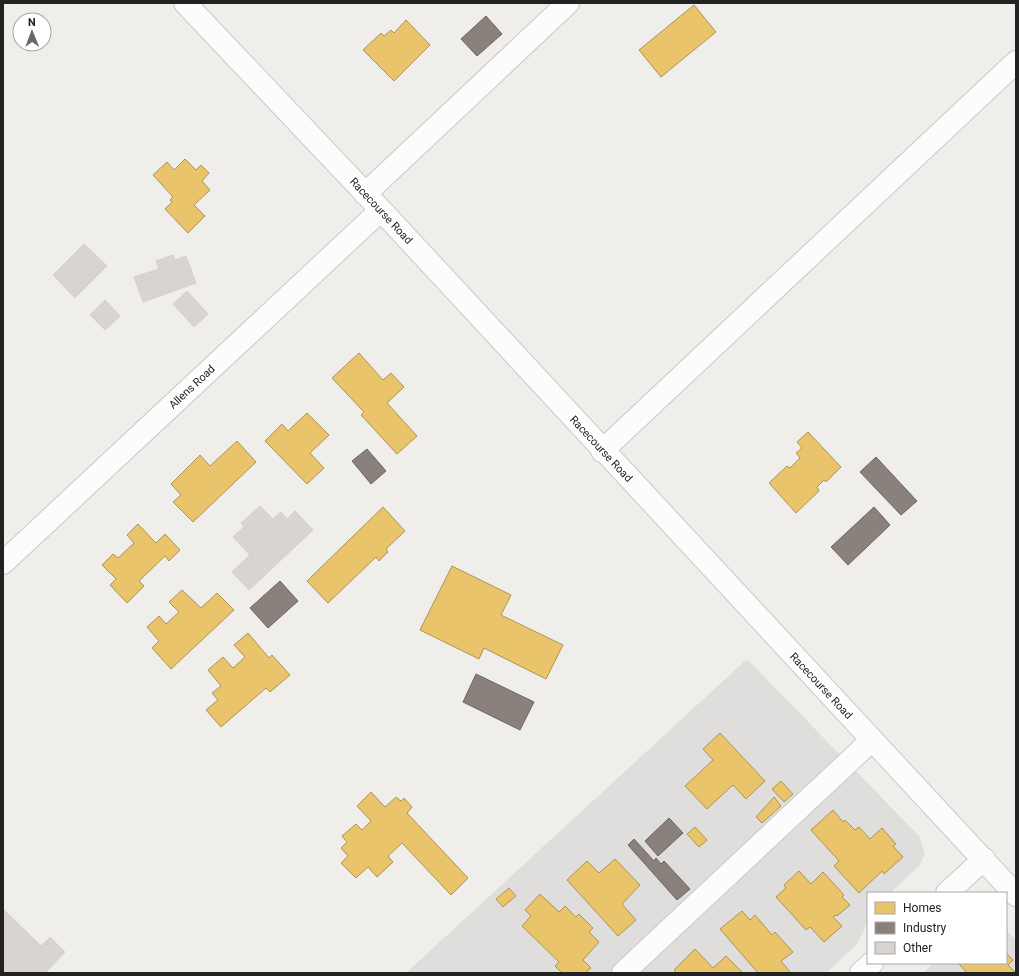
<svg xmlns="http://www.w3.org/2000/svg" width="1019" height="976" font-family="Roboto,sans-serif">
	<rect width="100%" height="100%" fill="#f0eeeb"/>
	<!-- residential -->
	<path fill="#dfdedc" d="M747,659L920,837L925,854L918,867L890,893H868V921L858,943L826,973H406Z
		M1006,930L1016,940V973H923L933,963H1006Z"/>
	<!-- homes -->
	<path fill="#e9c46a" stroke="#ad9354" d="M694,5L716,32L661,77L639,50Z
		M406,20L430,45L394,81L363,50L381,33L384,36L391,30L394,33Z
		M185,159L196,170L201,165L209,173L202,181L210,190L194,205L205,216L188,233L165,209L172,202L170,200L173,197L153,175L167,162L174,170Z
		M359,353L383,380L391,373L404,387L387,403L417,436L397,454L361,415L364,412L332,378Z
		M307,413L329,435L310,453L324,468L307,484L265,441L282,424L288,431Z
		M808,432L841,467L826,482L824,480L817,487L819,491L796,513L769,483L787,466L790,468L800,458L796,453L802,448L797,442Z
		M237,441L256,462L193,522L173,502L181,495L171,484L200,455L210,466Z
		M383,507L405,531L386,549L388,552L379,561L376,557L328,603L307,581Z
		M138,524L156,543L165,534L180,550L169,561L165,556L139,581L144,586L127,603L110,585L116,579L102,565L113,554L118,558L134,543L127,535Z
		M452,566L511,595L501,615L563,645L546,679L484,648L479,659L420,630Z
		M182,590L201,608L217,593L234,610L171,669L152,648L159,641L147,627L159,616L166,624L179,612L169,602Z
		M248,633L269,658L272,655L290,675L270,692L266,688L221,727L206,710L218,700L212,693L221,686L208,670L223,657L233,668L245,657L234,645Z
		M720,733L765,781L746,799L733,785L707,809L685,786L713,760L703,749Z
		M781,781L793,794L784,802L772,789Z
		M371,792L385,807L396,797L401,801L404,798L412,807L407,813L468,878L451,895L402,843L388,856L393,862L377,877L368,867L356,878L341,863L348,856L341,848L347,842L342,836L356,824L362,830L371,821L357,806Z
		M774,797L781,806L762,823L756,817Z
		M833,810L843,822L845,820L855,830L859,827L870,839L882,828L896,844L893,846L903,857L884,874L882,871L859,893L834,866L839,861L811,830Z
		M695,827L707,840L699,847L687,834Z
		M615,859L640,885L622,904L636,920L618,936L567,880L587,861L599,873Z
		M799,871L811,884L823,872L844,895L842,897L850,905L837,916L836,915L833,917L842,926L824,942L810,927L806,930L776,897L786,888L784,885Z
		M509,888L516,896L503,907L496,899Z
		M540,894L559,912L565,906L576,917L579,914L593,928L589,932L599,942L583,960L591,968L585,973H562L555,966L559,962L522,926L531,916L525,910Z
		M742,911L750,920L755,915L772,935L775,932L793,952L781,961L791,973H758L720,929Z
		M695,949L713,968L726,956L743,973H677L674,970Z
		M1006,953L1013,960L1008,965L1016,973H967L959,964L960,963H1006Z"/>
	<!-- industry -->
	<path fill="#8a817c" stroke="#6b6461" d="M486,16L502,34L477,56L461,39Z
		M367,449L386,471L371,484L352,461Z
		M876,457L917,501L901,515L860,472Z
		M874,507L890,525L848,565L831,547Z
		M280,581L298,601L268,628L250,608Z
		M476,674L534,702L520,730L463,702Z
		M669,818L683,833L658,856L645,841Z
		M634,839L654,861L656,858L661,864L664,861L690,889L677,900L628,845Z"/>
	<!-- building -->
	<path fill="#d7d4d2" stroke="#d3d0cc" d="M84,244L107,266L75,298L53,275Z
		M173,255L175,260L186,256L196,283L143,302L134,277L159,269L156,261Z
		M187,291L208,314L194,327L173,304Z
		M105,300L120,316L105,330L90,315Z
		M260,506L273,519L281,512L287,519L295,511L313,530L249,590L232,572L250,555L233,537L244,527L241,523Z
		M3,909L41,946L50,937L65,952L45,973H3Z"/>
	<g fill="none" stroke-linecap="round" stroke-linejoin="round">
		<defs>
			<path id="minor" d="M185,3L381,210L1016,895
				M365,194L568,3
				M602,451L1016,62
				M3,563L381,210
				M947,893L984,859
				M623,973L872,740
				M861,973L872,963"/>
		</defs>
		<!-- minor casing -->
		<use href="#minor" stroke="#c9c8c7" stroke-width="24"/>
		<!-- minor -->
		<use href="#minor" stroke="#fdfcfc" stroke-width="22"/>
	</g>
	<g text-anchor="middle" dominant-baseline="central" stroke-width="4" stroke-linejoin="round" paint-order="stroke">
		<!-- street labels -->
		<g font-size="11" fill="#222" stroke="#fff">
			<text transform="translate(381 211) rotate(47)">Racecourse Road</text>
			<text transform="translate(192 387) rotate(-43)">Allens Road</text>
			<text transform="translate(601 449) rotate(47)">Racecourse Road</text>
			<text transform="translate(821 686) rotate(47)">Racecourse Road</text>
		</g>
	</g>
	<!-- border -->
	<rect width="1019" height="976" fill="none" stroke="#222222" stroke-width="8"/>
	<!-- legend -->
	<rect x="867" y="892" width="140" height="72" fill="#ffffff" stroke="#a7a7a7"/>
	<rect x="875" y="902" width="20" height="12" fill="#e9c46a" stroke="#a7a7a7"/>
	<text x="903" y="912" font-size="12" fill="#222222">Homes</text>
	<rect x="875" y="922" width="20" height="12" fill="#8a817c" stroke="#a7a7a7"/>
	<text x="903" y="932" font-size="12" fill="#222222">Industry</text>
	<rect x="875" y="942" width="20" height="12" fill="#d7d4d2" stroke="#a7a7a7"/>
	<text x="903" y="952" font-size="12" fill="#222222">Other</text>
	<!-- north arrow -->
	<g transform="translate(32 32) rotate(359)"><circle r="19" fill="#ffffff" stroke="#a7a7a7"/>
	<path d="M0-3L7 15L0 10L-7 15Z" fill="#6a6968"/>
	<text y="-6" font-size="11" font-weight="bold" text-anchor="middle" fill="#222222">N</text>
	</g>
</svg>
